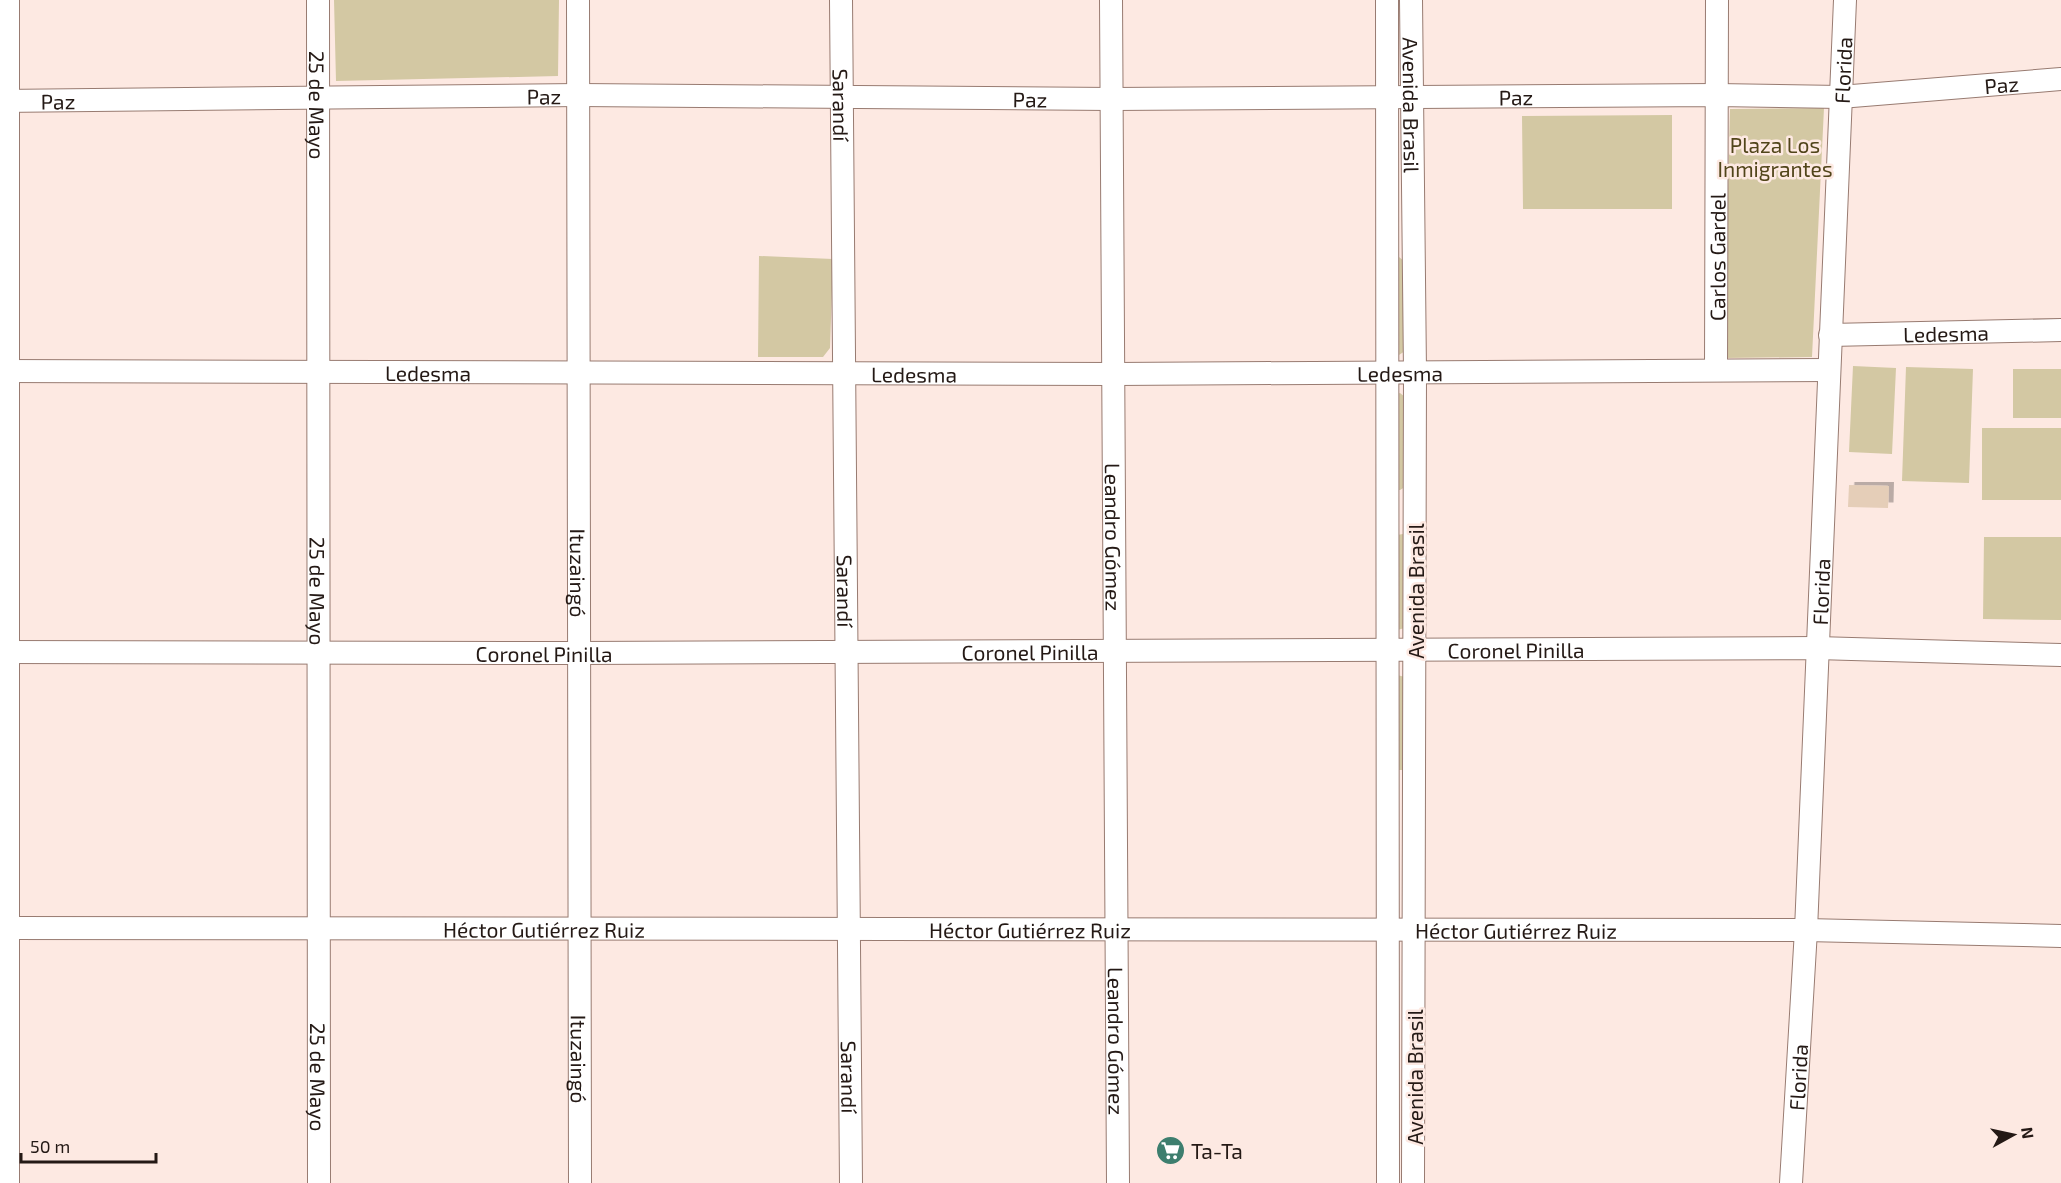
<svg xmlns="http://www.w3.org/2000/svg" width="2061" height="1183" font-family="'Exo 2',sans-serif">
	<defs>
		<filter id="shadow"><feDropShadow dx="5.5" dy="-5.5" stdDeviation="0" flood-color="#0004"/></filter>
	</defs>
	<rect width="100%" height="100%" fill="#fde9e2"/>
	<!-- green -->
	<path fill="#d3c8a3" d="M334,0H559L558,76L336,81Z
		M1824,108L1812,357L1724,358L1730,109Z
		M1672,115V209H1523L1522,116Z
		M759,256L833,259L830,348L823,357H758Z
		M1399,257L1404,261L1405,351L1399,355L1397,353L1396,258Z
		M1853,366L1896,368L1892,454L1849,452Z
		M1906,367L1973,369L1969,483L1902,481Z
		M2013,369H2061V418H2013Z
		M1400,393L1405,397V487L1400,490H1397V394Z
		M1982,428H2061V500H1982Z
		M1403,534L1405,537V628L1397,630V535Z
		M1984,537H2061V620L1983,619Z
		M1397,675L1405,677V768L1403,770H1397Z"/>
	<!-- building -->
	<path fill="#e5ceb8" filter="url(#shadow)" d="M1849,485L1889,486L1888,508L1848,507Z"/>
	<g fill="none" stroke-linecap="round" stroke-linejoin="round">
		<defs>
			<g id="minor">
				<path d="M8,0V1183"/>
				<path id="s1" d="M318,0L319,1183"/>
				<path id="s2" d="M578,0L580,1183"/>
				<path id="s3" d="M841,0L851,1183"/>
				<path id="s4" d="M1111,0L1118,1183"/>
				<path d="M1387,0L1388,1183"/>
				<path id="s5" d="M1411,0L1415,372L1413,1183"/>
				<path id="s6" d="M0,101L579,95L1112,99L1717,95L1840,97L2061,79"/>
				<path id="s7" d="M1830,335L2061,330"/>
				<path id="s8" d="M1716,369L1717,0"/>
				<path id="s9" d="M0,371L1115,374L1828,370"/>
				<path id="s10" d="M0,652L579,653L1817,648L2061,655"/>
				<path id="s11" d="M0,928L1806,930L2061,936"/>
				<path id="s12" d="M1791,1183L1806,930L1845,0"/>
			</g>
		</defs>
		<!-- minor casing -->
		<use href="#minor" stroke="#987b71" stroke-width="24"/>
		<!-- minor -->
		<use href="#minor" stroke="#fff" stroke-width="22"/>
	</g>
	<!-- icons -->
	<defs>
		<symbol id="supermarket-disc" viewBox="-11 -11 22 22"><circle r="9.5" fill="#3d7e6e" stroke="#fde9e2"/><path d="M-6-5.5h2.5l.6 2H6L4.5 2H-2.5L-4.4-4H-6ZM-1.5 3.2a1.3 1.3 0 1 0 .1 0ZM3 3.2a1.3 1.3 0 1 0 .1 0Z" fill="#fff"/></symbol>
	</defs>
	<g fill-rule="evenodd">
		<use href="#supermarket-disc" x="1154" y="1134" width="33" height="33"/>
	</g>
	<g text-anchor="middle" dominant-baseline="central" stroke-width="5" stroke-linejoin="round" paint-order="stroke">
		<!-- street labels -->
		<g font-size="21" fill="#241915" stroke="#fde9e2">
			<text stroke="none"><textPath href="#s12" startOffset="1114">Florida</textPath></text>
			<text stroke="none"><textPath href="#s6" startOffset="2002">Paz</textPath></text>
			<text stroke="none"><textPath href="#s6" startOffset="544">Paz</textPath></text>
			<text stroke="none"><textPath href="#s6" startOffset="1516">Paz</textPath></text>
			<text stroke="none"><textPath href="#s6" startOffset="1030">Paz</textPath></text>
			<text stroke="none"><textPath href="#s6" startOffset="58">Paz</textPath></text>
			<text stroke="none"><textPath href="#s1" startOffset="105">25 de Mayo</textPath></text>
			<text stroke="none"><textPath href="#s3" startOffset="105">Sarandí</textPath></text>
			<text stroke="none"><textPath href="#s5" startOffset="105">Avenida Brasil</textPath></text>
			<text stroke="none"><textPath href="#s8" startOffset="112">Carlos Gardel</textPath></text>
			<text stroke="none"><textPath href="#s7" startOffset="116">Ledesma</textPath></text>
			<text stroke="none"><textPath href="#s9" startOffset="428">Ledesma</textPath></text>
			<text stroke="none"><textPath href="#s9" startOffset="1400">Ledesma</textPath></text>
			<text stroke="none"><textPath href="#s9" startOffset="914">Ledesma</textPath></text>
			<text stroke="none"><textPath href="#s4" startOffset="537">Leandro Gómez</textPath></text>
			<text stroke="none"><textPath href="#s2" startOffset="573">Ituzaingó</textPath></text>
			<text stroke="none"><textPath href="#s1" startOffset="591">25 de Mayo</textPath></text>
			<text stroke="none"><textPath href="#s3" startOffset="591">Sarandí</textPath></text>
			<text transform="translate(1415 591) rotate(-90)">Avenida Brasil</text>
			<text stroke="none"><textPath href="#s12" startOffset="592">Florida</textPath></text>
			<text stroke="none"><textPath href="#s10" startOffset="1516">Coronel Pinilla</textPath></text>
			<text stroke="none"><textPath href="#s10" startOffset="1030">Coronel Pinilla</textPath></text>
			<text stroke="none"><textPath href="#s10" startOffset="544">Coronel Pinilla</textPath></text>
			<text stroke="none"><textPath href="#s11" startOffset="544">Héctor Gutiérrez Ruiz</textPath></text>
			<text stroke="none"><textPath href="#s11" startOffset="1030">Héctor Gutiérrez Ruiz</textPath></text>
			<text stroke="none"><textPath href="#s11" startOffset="1516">Héctor Gutiérrez Ruiz</textPath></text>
			<text stroke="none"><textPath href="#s4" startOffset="1041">Leandro Gómez</textPath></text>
			<text stroke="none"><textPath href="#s2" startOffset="1059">Ituzaingó</textPath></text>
			<text stroke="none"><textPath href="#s1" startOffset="1077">25 de Mayo</textPath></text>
			<text stroke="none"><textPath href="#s3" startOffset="1077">Sarandí</textPath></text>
			<text transform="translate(1414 1077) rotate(-90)">Avenida Brasil</text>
			<text stroke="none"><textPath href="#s12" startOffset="106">Florida</textPath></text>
		</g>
		<!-- park labels -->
		<g font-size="21" fill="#51451a" stroke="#fde9e2">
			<text x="1775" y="144">Plaza Los<tspan x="1775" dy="24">Inmigrantes</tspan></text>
		</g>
		<!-- poi labels -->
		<g font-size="21" fill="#241915" stroke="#fde9e2" text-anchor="start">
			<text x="1191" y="1150">Ta-Ta</text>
		</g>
	</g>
	<!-- north arrow -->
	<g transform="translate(2013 1135) rotate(82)" stroke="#fde9e2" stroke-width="4.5" paint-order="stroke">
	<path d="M0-4.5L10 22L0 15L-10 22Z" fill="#241915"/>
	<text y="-9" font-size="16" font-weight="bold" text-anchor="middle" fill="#241915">N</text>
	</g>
	<!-- scale -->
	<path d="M21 1153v9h135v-9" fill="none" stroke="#241915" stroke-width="3"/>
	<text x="30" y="1153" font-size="18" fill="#241915" stroke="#fde9e2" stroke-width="4.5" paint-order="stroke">50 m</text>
</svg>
